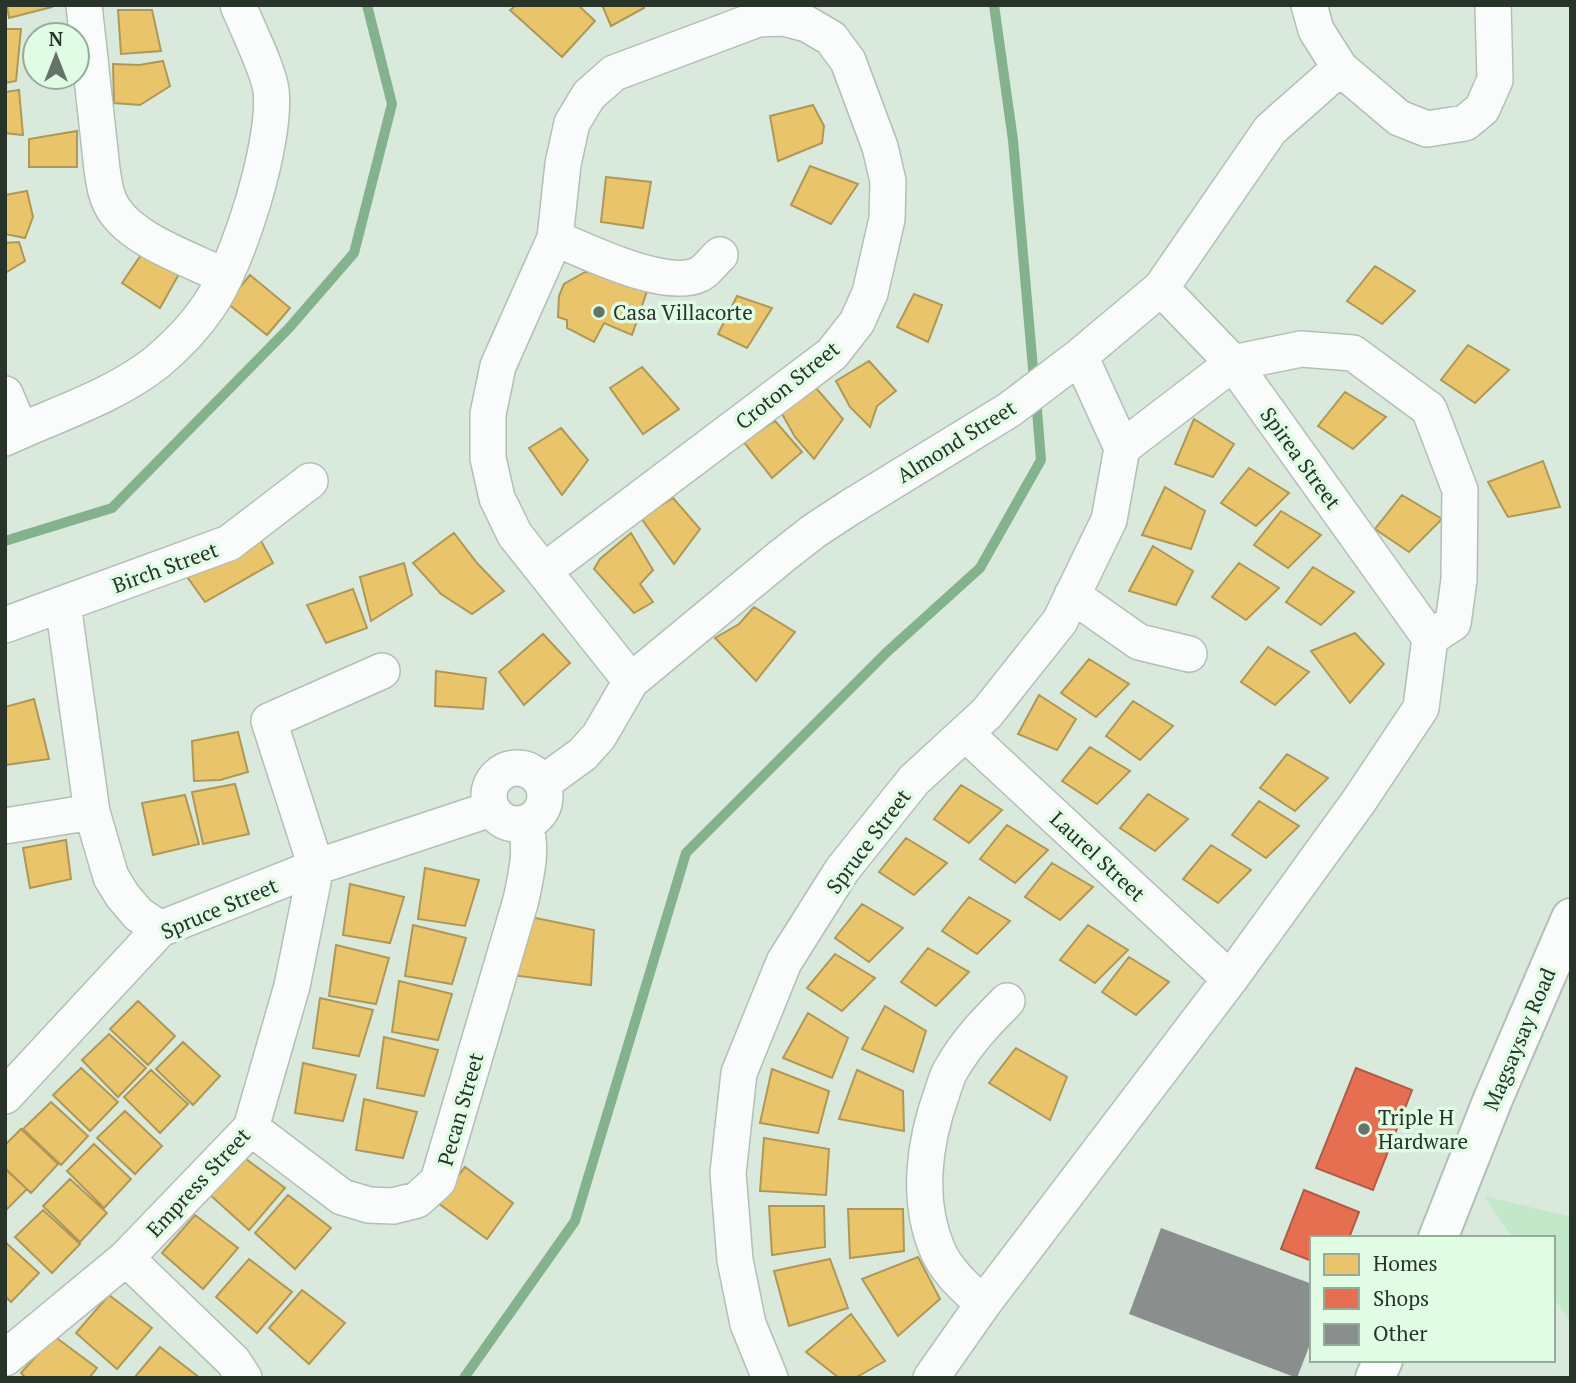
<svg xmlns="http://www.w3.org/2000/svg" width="1576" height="1383" font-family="'PT Serif',serif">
	<rect width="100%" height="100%" fill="#d9e9dc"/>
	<!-- green -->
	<path fill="#c2e7c9" d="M1484,1196L1571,1217V1322L1553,1297V1238H1513Z"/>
	<!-- homes -->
	<path fill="#e9c46a" stroke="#af9857" stroke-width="2" d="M7,5H52V7L9,18Z
		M517,5H578L595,21L562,57L510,10Z
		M602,5H643L644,8L611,26Z
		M118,10H152L161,51L121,54Z
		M5,29H21L16,81L5,83Z
		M163,61L170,86L140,105L114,103L113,64L139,65Z
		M19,90L23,135L5,133V92Z
		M813,105L824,126L822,143L778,161L770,116Z
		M77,131V167H29V139Z
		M810,166L858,184L831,224L791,205Z
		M606,177L651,182L643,228L601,222Z
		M27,191L33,217L25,238L5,234V195Z
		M19,242L25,261L5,273V243Z
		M145,249L184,265L160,308L122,283Z
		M1375,266L1415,291L1382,324L1347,301Z
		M585,272L597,273L647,291L632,335L604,323L594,342L567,328V320L558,317L559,296L564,284Z
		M250,275L290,308L267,335L227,303Z
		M914,294L942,305L928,342L897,327Z
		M737,296L772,308L747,348L718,334Z
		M1468,345L1509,370L1475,403L1441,380Z
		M869,361L896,391L877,406L870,427L850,407L836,381Z
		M642,367L679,409L643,434L610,388Z
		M816,388L843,419L814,459L795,437L781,412Z
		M1345,392L1386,417L1353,449L1318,426Z
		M1194,419L1234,444L1213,477L1175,464Z
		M775,421L802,452L772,478L743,441Z
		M561,428L588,460L562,495L529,448Z
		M1543,461L1560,507L1508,517L1488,482Z
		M1249,468L1289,493L1256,526L1221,503Z
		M1165,487L1205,511L1191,549L1142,535Z
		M1402,495L1442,519L1409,552L1375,529Z
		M673,498L700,529L674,564L641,518Z
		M1281,511L1321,535L1288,568L1254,545Z
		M454,533L477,563L504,591L472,614L441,594L413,563Z
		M631,533L653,570L640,584L653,602L634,613L594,569L600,559Z
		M259,537L273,563L205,602L183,571Z
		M1153,546L1193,571L1176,605L1129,591Z
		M404,563L412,595L371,621L360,577Z
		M1239,563L1279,588L1246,620L1212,597Z
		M1313,567L1354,592L1321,625L1286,602Z
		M353,589L367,628L326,643L307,605Z
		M754,607L795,632L756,681L715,638L739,624Z
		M1355,633L1384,664L1350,703L1311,651Z
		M543,634L570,663L524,705L499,672Z
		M1268,647L1309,672L1275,705L1241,682Z
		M1089,659L1129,684L1096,717L1061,693Z
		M436,671L486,678L483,709L435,706Z
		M1039,695L1076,719L1057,750L1018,734Z
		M34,699L49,759L5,765V707Z
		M1133,701L1173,726L1140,760L1106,736Z
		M238,732L248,772L220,780L194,781L192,741Z
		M1090,747L1130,771L1097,804L1062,781Z
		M1287,754L1328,778L1295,811L1260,788Z
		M235,784L249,834L203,844L192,792Z
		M961,785L1002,810L969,843L934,819Z
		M1148,794L1188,819L1155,851L1120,828Z
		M185,795L199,844L153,855L142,803Z
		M1259,801L1299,826L1266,858L1232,835Z
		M1007,825L1048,850L1015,883L980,859Z
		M906,838L947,863L914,895L879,872Z
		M66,840L71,879L30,888L23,848Z
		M1211,845L1251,870L1218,903L1183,879Z
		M1052,863L1093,887L1060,920L1025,897Z
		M425,868L479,880L465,926L418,919Z
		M350,884L404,897L390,943L343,935Z
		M969,897L1010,921L977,954L942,931Z
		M862,904L903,928L869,962L835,938Z
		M526,916L594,930L591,985L511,975Z
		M413,925L466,938L452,984L405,976Z
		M1088,925L1128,950L1095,983L1060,960Z
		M336,945L389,958L376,1004L329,996Z
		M928,948L969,972L936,1006L901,982Z
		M835,954L875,978L842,1011L807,988Z
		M1129,957L1169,982L1136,1015L1102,992Z
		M399,981L452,994L438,1040L392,1032Z
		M320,998L373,1010L359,1056L313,1048Z
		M138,1001L175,1036L148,1065L110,1029Z
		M885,1006L926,1031L913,1072L862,1049Z
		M808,1013L848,1038L832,1078L783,1058Z
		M109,1034L146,1068L118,1097L82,1060Z
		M384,1037L438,1050L424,1096L377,1088Z
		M183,1042L220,1076L193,1105L156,1069Z
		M1016,1048L1067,1077L1050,1120L989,1083Z
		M303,1063L356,1075L343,1121L295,1113Z
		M81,1068L118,1102L90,1131L53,1095Z
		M772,1069L829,1091L818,1133L760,1123Z
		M151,1070L188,1104L160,1133L124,1097Z
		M857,1070L903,1091L904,1131L839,1119Z
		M364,1099L417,1112L403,1158L356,1150Z
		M51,1102L88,1136L61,1165L23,1129Z
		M125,1111L162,1146L135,1174L97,1138Z
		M21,1129L58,1164L31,1193L5,1168V1145Z
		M764,1138L829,1149L826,1195L760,1191Z
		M94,1144L131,1179L104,1208L67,1171Z
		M242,1156L285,1188L249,1230L209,1194Z
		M465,1167L513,1203L487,1239L438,1203Z
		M5,1169L27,1189L5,1211Z
		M70,1179L107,1213L80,1242L43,1206Z
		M288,1195L331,1228L295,1269L255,1233Z
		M769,1206H824L825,1247L772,1255Z
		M848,1209H903L904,1251L850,1258Z
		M43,1210L80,1244L52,1273L15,1237Z
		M195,1215L238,1248L203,1289L162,1253Z
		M5,1242L39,1273L11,1302L5,1296Z
		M918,1257L940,1299L898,1336L862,1279Z
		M249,1259L292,1292L257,1333L216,1297Z
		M830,1259L848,1308L789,1326L774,1271Z
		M302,1290L345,1323L309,1364L269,1328Z
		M109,1295L152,1328L117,1369L76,1333Z
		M851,1314L885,1361L855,1378H839L806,1352Z
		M54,1336L97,1368L89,1378H26L21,1373Z
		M160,1347L200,1378H134Z"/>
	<!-- shops -->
	<path fill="#e76f51" stroke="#ae5d45" stroke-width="2" d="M1356,1068L1412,1090L1373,1190L1316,1168Z
		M1304,1190L1359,1212L1349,1238H1312V1261L1281,1249Z"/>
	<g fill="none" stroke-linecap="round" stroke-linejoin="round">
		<!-- stream -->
		<path stroke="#83b28d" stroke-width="10" d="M994,5L1013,140L1034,380
			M5,541L112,508L289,328L354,253L392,104L367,5
			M464,1378L575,1221L686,853L887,652L980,568L1041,460L1036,398"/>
	</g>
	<!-- building -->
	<path fill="#8a8f8e" d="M1161,1228L1312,1284V1339L1297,1378L1129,1314Z"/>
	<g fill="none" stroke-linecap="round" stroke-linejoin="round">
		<defs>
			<path id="minor" d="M84,5L102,169C104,183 106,199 115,211C135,241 192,260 224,276
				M1309,5L1316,30L1340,68L1399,118L1427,129L1465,123L1482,109L1495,80L1493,5
				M555,238C588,252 667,291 700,274C707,270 714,260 720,255
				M1161,288L1233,363L1430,638
				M5,394L21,431
				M5,438C56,414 113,397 157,362C176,346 194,328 208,307C238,265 277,141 271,90C268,69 247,27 238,5
				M1122,448L1233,363L1301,349L1353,353L1429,409L1460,490L1459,580L1453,623L1430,638
				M544,571L832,354L857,322L870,293L887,219L888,181L880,147L848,61L831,38L807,24L784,18L758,19L614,73L589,95L572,123L563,164L555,238L498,366L488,414V458L497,498L515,535L631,681
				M1072,595L1139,642L1189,654
				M63,604L92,812L111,877L122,895L138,914L160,929
				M5,625L229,543L310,481
				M965,733L1230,979
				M489 796a28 28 0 1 1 56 0a28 28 0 1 1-56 0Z
				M543,783L583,754L599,736L631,681L782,556L814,531L849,508L1009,410L1080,356L1161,288L1270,130L1340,68
				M5,826L92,812
				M5,1096L160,929L316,867L491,809
				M251,1128L342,1197L369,1205L393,1206L417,1200L438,1181L521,900C526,875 533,850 525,824
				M126,1258L233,1361L244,1378
				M983,1304C966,1288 947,1272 938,1251C916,1201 924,1142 942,1093C945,1084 947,1075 952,1068C967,1042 986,1022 1007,1001
				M5,1358L126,1258L251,1128L292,986L316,867L269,721L382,671
				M770,1378L748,1324L735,1260L728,1173L739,1073L784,962L842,870L914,780L987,713L1060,621L1109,520L1122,448L1080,356
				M931,1378L983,1304L1230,979L1359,801L1421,708L1430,638"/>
			<path id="secondary" d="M1438,1238L1493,1099L1571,918
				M1375,1378L1383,1360"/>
		</defs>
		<!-- minor casing -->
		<use href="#minor" stroke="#b3bfb6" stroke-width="38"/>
		<!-- secondary casing -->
		<use href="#secondary" stroke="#b3bfb6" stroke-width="42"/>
		<!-- minor -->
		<use href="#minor" stroke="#f9fcfa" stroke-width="35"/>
		<!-- secondary -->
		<use href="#secondary" stroke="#f9fcfa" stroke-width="38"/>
	</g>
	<!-- markers -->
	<g fill="#667368" stroke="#e0fce4" stroke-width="2.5">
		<circle cx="599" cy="312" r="7"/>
		<circle cx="1364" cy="1129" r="7"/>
	</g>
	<g text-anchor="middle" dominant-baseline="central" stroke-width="7" stroke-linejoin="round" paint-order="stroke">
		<!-- poi labels -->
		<g font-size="21" fill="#28332a" stroke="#e0fce4" text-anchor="start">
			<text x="613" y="312">Casa Villacorte</text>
			<text x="1378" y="1117">Triple H<tspan x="1378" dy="24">Hardware</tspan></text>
		</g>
		<!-- street labels -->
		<g font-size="21" fill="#28332a" stroke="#e0fce4">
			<text transform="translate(787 385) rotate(-39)">Croton Street</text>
			<text transform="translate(956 441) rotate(-32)">Almond Street</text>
			<text transform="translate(1301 458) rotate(54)">Spirea Street</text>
			<text transform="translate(165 567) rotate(-20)">Birch Street</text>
			<text transform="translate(868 841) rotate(-53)">Spruce Street</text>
			<text transform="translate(1098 856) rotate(43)">Laurel Street</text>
			<text transform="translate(219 908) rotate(-23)">Spruce Street</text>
			<text transform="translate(1519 1039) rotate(-67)">Magsaysay Road</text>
			<text transform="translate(460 1109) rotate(-74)">Pecan Street</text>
			<text transform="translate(198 1182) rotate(-47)">Empress Street</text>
		</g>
	</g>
	<!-- border -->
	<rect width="1576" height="1383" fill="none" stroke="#28332a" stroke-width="14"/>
	<!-- legend -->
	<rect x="1310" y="1236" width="245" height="126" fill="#e0fce4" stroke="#96ac9a" stroke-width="2"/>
	<rect x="1324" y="1254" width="35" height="21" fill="#e9c46a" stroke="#96ac9a" stroke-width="2"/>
	<text x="1373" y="1271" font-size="21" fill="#28332a">Homes</text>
	<rect x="1324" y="1288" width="35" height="21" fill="#e76f51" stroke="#96ac9a" stroke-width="2"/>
	<text x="1373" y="1306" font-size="21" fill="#28332a">Shops</text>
	<rect x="1324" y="1324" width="35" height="21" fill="#8a8f8e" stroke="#96ac9a" stroke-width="2"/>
	<text x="1373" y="1341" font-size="21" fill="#28332a">Other</text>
	<!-- north arrow -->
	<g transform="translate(56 56)"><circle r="33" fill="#e0fce4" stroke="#96ac9a" stroke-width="2"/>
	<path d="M0-5L12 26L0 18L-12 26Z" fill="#667368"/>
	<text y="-10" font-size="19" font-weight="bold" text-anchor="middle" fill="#28332a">N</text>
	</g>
</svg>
